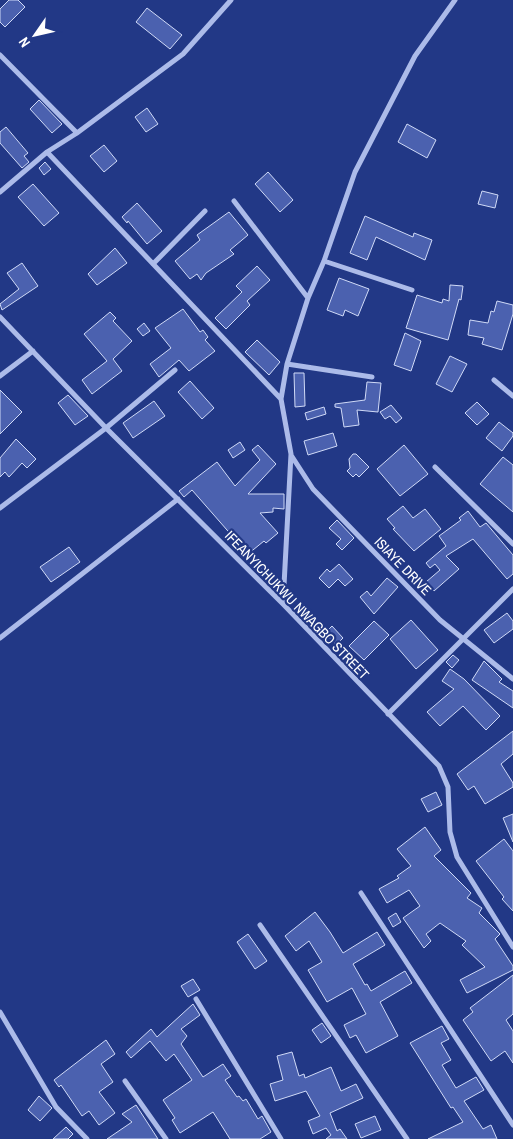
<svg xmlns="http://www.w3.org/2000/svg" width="513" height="1139" font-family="'Archivo Narrow',sans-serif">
	<rect width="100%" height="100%" fill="#223886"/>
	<!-- building -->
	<path fill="#4b61af" stroke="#d0daf7" d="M9,0H18L25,7L5,27L0,22V9Z
		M147,8L182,35L170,49L136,22Z
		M39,100L62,124L52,133L30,109Z
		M147,108L158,124L146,132L135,117Z
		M407,124L436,140L427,158L398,142Z
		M6,127L28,153L24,156L29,162L22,168L0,143V132Z
		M104,145L117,161L104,172L90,156Z
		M45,162L51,169L44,175L39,168Z
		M268,172L293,200L280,212L255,184Z
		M33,184L59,213L44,226L18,197Z
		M482,191L498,195L495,208L478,204Z
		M137,203L162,231L147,244L128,221L127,223L122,217Z
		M229,212L248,235L230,250L234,254L206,273L201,280L197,274L190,279L175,261L200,240L197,235Z
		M365,216L413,237L414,233L432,240L425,260L376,237L367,260L350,253Z
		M115,248L127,263L97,285L88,274Z
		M22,263L38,286L2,310L0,304L19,289L7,273Z
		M257,266L270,280L247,301L250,305L226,329L215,318L242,292L236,286Z
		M339,278L369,289L358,316L345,310L343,316L327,310Z
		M450,285L463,286L461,300L459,299L448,340L406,328L417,295L442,303L443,299L449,301Z
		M497,301L513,305V314L502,350L482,344L484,338L468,335L470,320L488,323L491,311L494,312Z
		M183,309L200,332L203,330L208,337L205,340L215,351L189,371L179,360L159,377L150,364L171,348L155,328Z
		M110,312L116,318L113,321L132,341L113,359L122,371L92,394L82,380L107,361L84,334Z
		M144,323L150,331L143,336L137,329Z
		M405,333L421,341L411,371L394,365Z
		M257,340L280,362L269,375L245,352Z
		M450,356L467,364L452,392L436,384Z
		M294,373H304L305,406L295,407Z
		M190,381L214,408L202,419L178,392Z
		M367,382L381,383L378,412L357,410L359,425L344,427L341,408L335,407V404L365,400Z
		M0,390L22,412L0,434Z
		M68,395L88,416L75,425L58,403Z
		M154,401L165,416L133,438L123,423Z
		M477,402L489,414L477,425L465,413Z
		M391,405L402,418L396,423L390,416L385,419L380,412Z
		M324,407L326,414L307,420L305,413Z
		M499,422L513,433V436L502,451L486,438Z
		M333,433L337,446L308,455L304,441Z
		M16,439L36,459L27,468L22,463L9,477L5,472L0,477V458Z
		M240,442L245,450L233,458L228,450Z
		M258,445L276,464L248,494H284V509L273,508V512L260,513L278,533L266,543L264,541L248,554L192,490L184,497L179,491L217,462L235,486L260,460L252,450Z
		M404,445L428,474L400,496L377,469Z
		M353,454H356L369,467L359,477L356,474L353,477L347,471L350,468L349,459Z
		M503,457L513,465V512L480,484Z
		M403,506L413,518L425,509L441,529L414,551L393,529L395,528L387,519Z
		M468,511L480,527L486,523L513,555V574L507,579L473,539L446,556L459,569L434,591L426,582L440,570L435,564L430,568L426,563L446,546L439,536L461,520L459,518Z
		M337,520L354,538L342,550L336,544L341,539L329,528Z
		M69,547L80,562L51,582L40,567Z
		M260,563L267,572L261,576L253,568Z
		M339,564L353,579L345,586L338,579L329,588L319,578L327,569L330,572Z
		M387,578L398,587L374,614L360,597L367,591L371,596Z
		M507,613L513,621V629L494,643L484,630Z
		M411,620L438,650L416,669L390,639Z
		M374,621L389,635L364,660L349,646Z
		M332,626L343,638L336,645L325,633Z
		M453,655L459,660L452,668L446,662Z
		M484,661L502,679L499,682L513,691V708L472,680Z
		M450,669L464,679L500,716L486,730L463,706L440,726L427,712L454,689L442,681Z
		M513,731V754L501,764L513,783V787L485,804L474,786L468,790L457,774Z
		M436,792L442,805L428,812L421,799Z
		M513,814V842L503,818Z
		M425,827L441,850L434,856L471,893L467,898L482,908L479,913L500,934L495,939L513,966V970L467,993L460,980L485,967L462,945L466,941L440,923L426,934L431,941L424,948L403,918L420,906L409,890L387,903L379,889L399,878L397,876L411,866L397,849Z
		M504,839L513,851V911L502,899L504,897L476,861Z
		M315,912L330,932L343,953L377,932L385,945L353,964L365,985L367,984L371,991L405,971L412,983L380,1002L398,1036L366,1053L356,1035L350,1038L344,1025L366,1014L352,988L327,1002L308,970L322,962L309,941L296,951L285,936Z
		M396,913L401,922L393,927L388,918Z
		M248,934L267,961L255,969L237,942Z
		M513,975V1014L506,1020L513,1031V1063L505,1051L491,1061L463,1020L473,1012L470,1008Z
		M193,979L200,990L188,997L181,986Z
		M193,1004L200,1015L181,1029L187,1036L181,1044L203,1077L223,1064L231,1076L225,1080L237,1097L239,1096L243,1101L246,1099L258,1119L262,1116L271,1132L260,1139H230L213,1112L180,1133L172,1120L175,1118L163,1100L192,1080L174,1054L166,1061L150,1041L131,1058L126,1052L151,1029L157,1037Z
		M322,1023L331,1036L321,1043L312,1030Z
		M442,1026L449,1039L441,1043L451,1060L442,1065L456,1088L476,1077L484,1090L464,1101L483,1129L491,1125L497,1139H428L463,1122L453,1107L451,1108L410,1043Z
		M106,1040L115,1054L101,1064L113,1082L99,1092L115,1113L99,1125L89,1111L82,1116L61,1085L59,1087L54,1080Z
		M292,1052L299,1076L304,1074L305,1078L331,1067L341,1091L356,1084L363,1098L330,1113L337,1131L340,1129L347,1139H326L331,1135L326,1128L313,1134L308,1121L320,1116L306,1091L275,1101L270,1084L283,1080L277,1056Z
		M39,1096L52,1108L40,1121L28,1110Z
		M136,1105L158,1139H107L132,1122L122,1114Z
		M375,1116L381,1130L361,1138L355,1124Z
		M66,1127L73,1134L68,1139H53Z"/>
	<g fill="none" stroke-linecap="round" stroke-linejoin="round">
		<!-- street -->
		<path stroke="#acbbe9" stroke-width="5" d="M0,55L77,133
			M47,152L281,399
			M0,192L47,152L77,133L183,54L231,0
			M234,201L308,298
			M324,261L412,290
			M153,264L205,211
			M0,317L106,428L283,604L439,766L448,787L450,832L457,857L513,947
			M287,364L372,377
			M0,376L33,351
			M494,380L513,396
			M291,455L313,489L440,620L513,679
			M435,467L513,544
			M0,508L106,428L175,370
			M283,604L291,454L281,399L287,364L308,298L324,261L355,172L415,56L455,0
			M0,638L178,499
			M388,714L513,589
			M361,893L513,1125
			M260,925L407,1139
			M196,999L281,1139
			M0,1012L56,1107L87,1139
			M125,1081L166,1139"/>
	</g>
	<g text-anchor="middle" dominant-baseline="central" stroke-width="4.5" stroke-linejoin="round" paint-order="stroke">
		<!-- street labels -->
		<g font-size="14" fill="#fff" stroke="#223886">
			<text transform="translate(403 566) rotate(46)">ISIAYE DRIVE</text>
			<text transform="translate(297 605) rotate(46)">IFEANYICHUKWU NWAGBO STREET</text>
		</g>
	</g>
	<!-- north arrow -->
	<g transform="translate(35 35) rotate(236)" stroke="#223886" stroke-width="4" paint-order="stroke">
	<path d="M0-4L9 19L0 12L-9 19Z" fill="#ffffff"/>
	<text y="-8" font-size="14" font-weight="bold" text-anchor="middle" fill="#ffffff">N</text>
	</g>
</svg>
